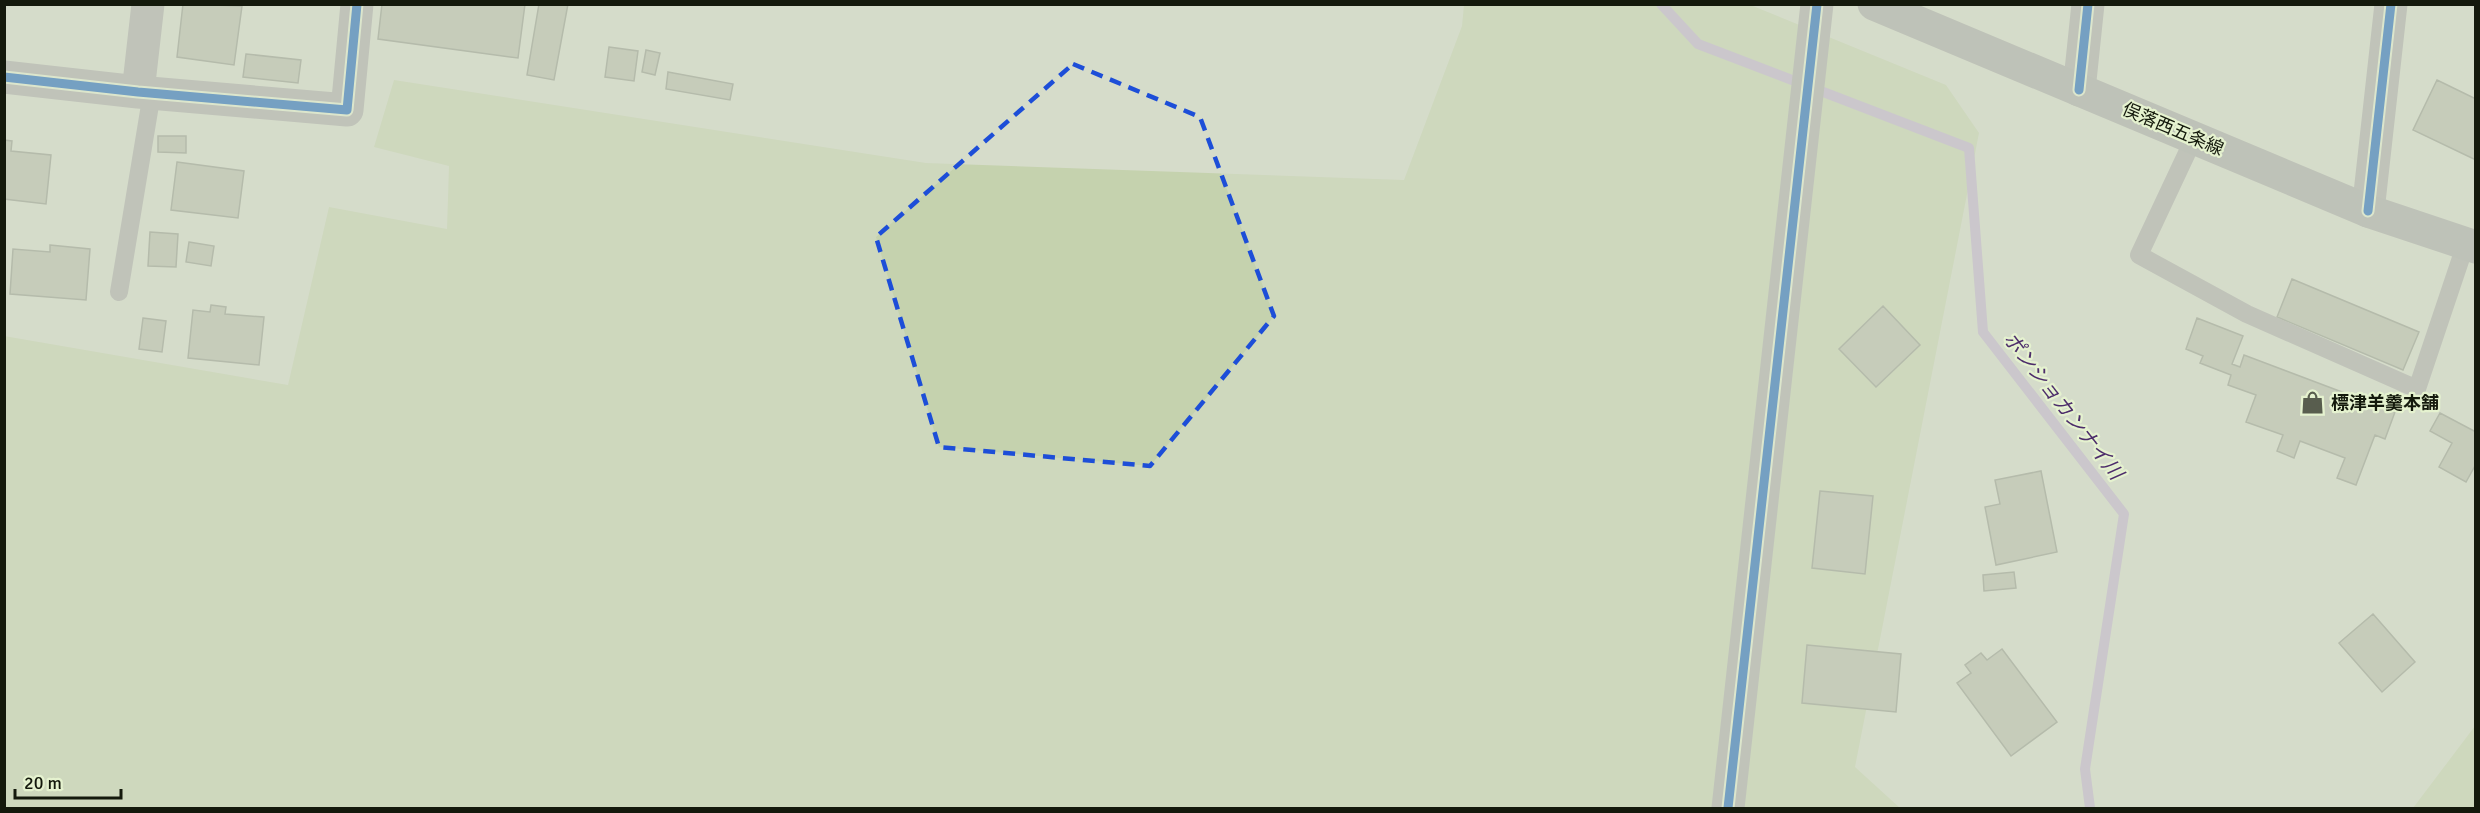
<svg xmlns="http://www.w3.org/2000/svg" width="2480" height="813" font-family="Signika,'Noto Sans JP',sans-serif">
	<rect width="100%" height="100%" fill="#d6dcca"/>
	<!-- green -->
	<path fill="#c5d2ae" d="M1748,4L1946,85L1979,133L1855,767L1900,808H5L4,336L288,385L329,207L447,229L449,166L374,147L394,80L926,163L1404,180L1462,26L1464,5Z
		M2475,726V808H2413Z"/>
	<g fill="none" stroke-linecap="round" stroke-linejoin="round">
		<!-- stream -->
		<path stroke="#beaece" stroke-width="10" d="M1661,4L1698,44L1969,148L1983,332L2124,514L2085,769L2090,808"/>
	</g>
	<!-- building -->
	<path fill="#b3b9a7" stroke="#8e9386" stroke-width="1.5" d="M183,4L242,6L234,65L177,57Z
		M382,4H525L518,58L378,39Z
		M539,4H568L554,80L527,75Z
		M609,47L638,51L634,81L605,77Z
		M646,50L660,53L655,75L642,72Z
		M246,54L301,60L298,83L243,77Z
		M668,72L733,84L730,100L666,89Z
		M2437,80L2476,99V160L2413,130Z
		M158,136H186V153L158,152Z
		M4,140L12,141L11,151L51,155L46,204L4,199Z
		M177,162L244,171L238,218L171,210Z
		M150,232L178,234L176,267L148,266Z
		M189,242L214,246L211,266L186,262Z
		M50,245L90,249L86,300L10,294L13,249L50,252Z
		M2292,279L2419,332L2403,370L2277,317Z
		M211,305L226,307L225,314L264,317L259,365L188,358L193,310L210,312Z
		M1883,306L1920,345L1876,387L1839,349Z
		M143,318L166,321L162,352L139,349Z
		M2197,318L2243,336L2232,364L2240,367L2244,355L2395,412L2385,439L2375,435L2356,485L2337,478L2345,458L2300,441L2294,458L2277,451L2283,435L2246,422L2256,395L2228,385L2231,375L2200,363L2203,356L2186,349Z
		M2440,413L2476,432V464L2466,482L2439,467L2452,443L2430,431Z
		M2041,471L2057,552L1996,565L1985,507L2000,504L1995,480Z
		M1820,491L1873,496L1865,574L1812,568Z
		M2014,572L2016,588L1984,591L1983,575Z
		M2373,614L2415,662L2382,692L2339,643Z
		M1807,645L1901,654L1896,712L1802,703Z
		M2002,649L2057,722L2011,756L1957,683L1971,673L1965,665L1981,653L1987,660Z"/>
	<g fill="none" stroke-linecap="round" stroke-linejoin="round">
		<!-- service -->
		<path stroke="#a6a5a5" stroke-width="18" d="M2194,138L2139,255L2247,314L2417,389L2466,243
			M119,292L152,93"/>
		<!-- minor -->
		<path stroke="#a6a5a5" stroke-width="33" d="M4,77L138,92L347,110L357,4
			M2079,90L2088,4
			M138,92L148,4
			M2368,211L2391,4
			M1728,808L1817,4"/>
		<!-- secondary -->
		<path stroke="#a3a3a2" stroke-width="33" d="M1874,4L2368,211L2476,247"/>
		<defs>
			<path id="cycleway" d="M4,77L138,92L347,110L357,4
				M2079,90L2088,4
				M2368,211L2391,4
				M1728,808L1817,4"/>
		</defs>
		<!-- cycleway casing -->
		<use href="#cycleway" stroke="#e5f2cf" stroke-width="13"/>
		<!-- cycleway -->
		<use href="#cycleway" stroke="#0057b8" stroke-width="9"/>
	</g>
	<!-- marked area -->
	<path d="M0 0H2480V813H0ZM1073,64L1200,117L1274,316L1150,466L939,447L876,237Z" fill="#d6dcca" fill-opacity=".55" fill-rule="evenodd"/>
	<path fill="none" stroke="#1d4ed8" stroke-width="4.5" stroke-dasharray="12 8" stroke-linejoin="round" d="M1073,64L1200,117L1274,316L1150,466L939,447L876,237Z"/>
	<!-- icons -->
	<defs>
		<symbol id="shop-bare" viewBox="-9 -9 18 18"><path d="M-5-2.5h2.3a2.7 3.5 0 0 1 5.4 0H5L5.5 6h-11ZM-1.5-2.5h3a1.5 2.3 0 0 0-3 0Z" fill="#585d4e" stroke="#e5f2cf" stroke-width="2.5" paint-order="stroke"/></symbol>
	</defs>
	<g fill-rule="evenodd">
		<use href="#shop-bare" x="2296" y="386" width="33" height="33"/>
	</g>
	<g text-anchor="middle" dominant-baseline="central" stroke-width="4.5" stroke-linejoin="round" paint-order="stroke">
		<!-- street labels -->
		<g font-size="18" fill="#14190c" stroke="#e5f2cf">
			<text transform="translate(2173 129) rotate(23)">俣落西五条線</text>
		</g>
		<!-- poi labels -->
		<g font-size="18" font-weight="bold" fill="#14190c" stroke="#e5f2cf" text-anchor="start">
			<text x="2331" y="403">標津羊羹本舗</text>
		</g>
		<!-- water labels -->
		<g font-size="20" font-style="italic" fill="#4d2d6b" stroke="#e5f2cf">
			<text transform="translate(2063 406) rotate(52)">ポンショカンナイ川</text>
		</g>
	</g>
	<!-- border -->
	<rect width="2480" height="813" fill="none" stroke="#14190c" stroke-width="12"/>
	<!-- scale -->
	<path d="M15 789v9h106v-9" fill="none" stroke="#14190c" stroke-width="3"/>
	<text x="24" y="789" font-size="18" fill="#14190c" stroke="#e5f2cf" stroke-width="4.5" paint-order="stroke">20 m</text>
</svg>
